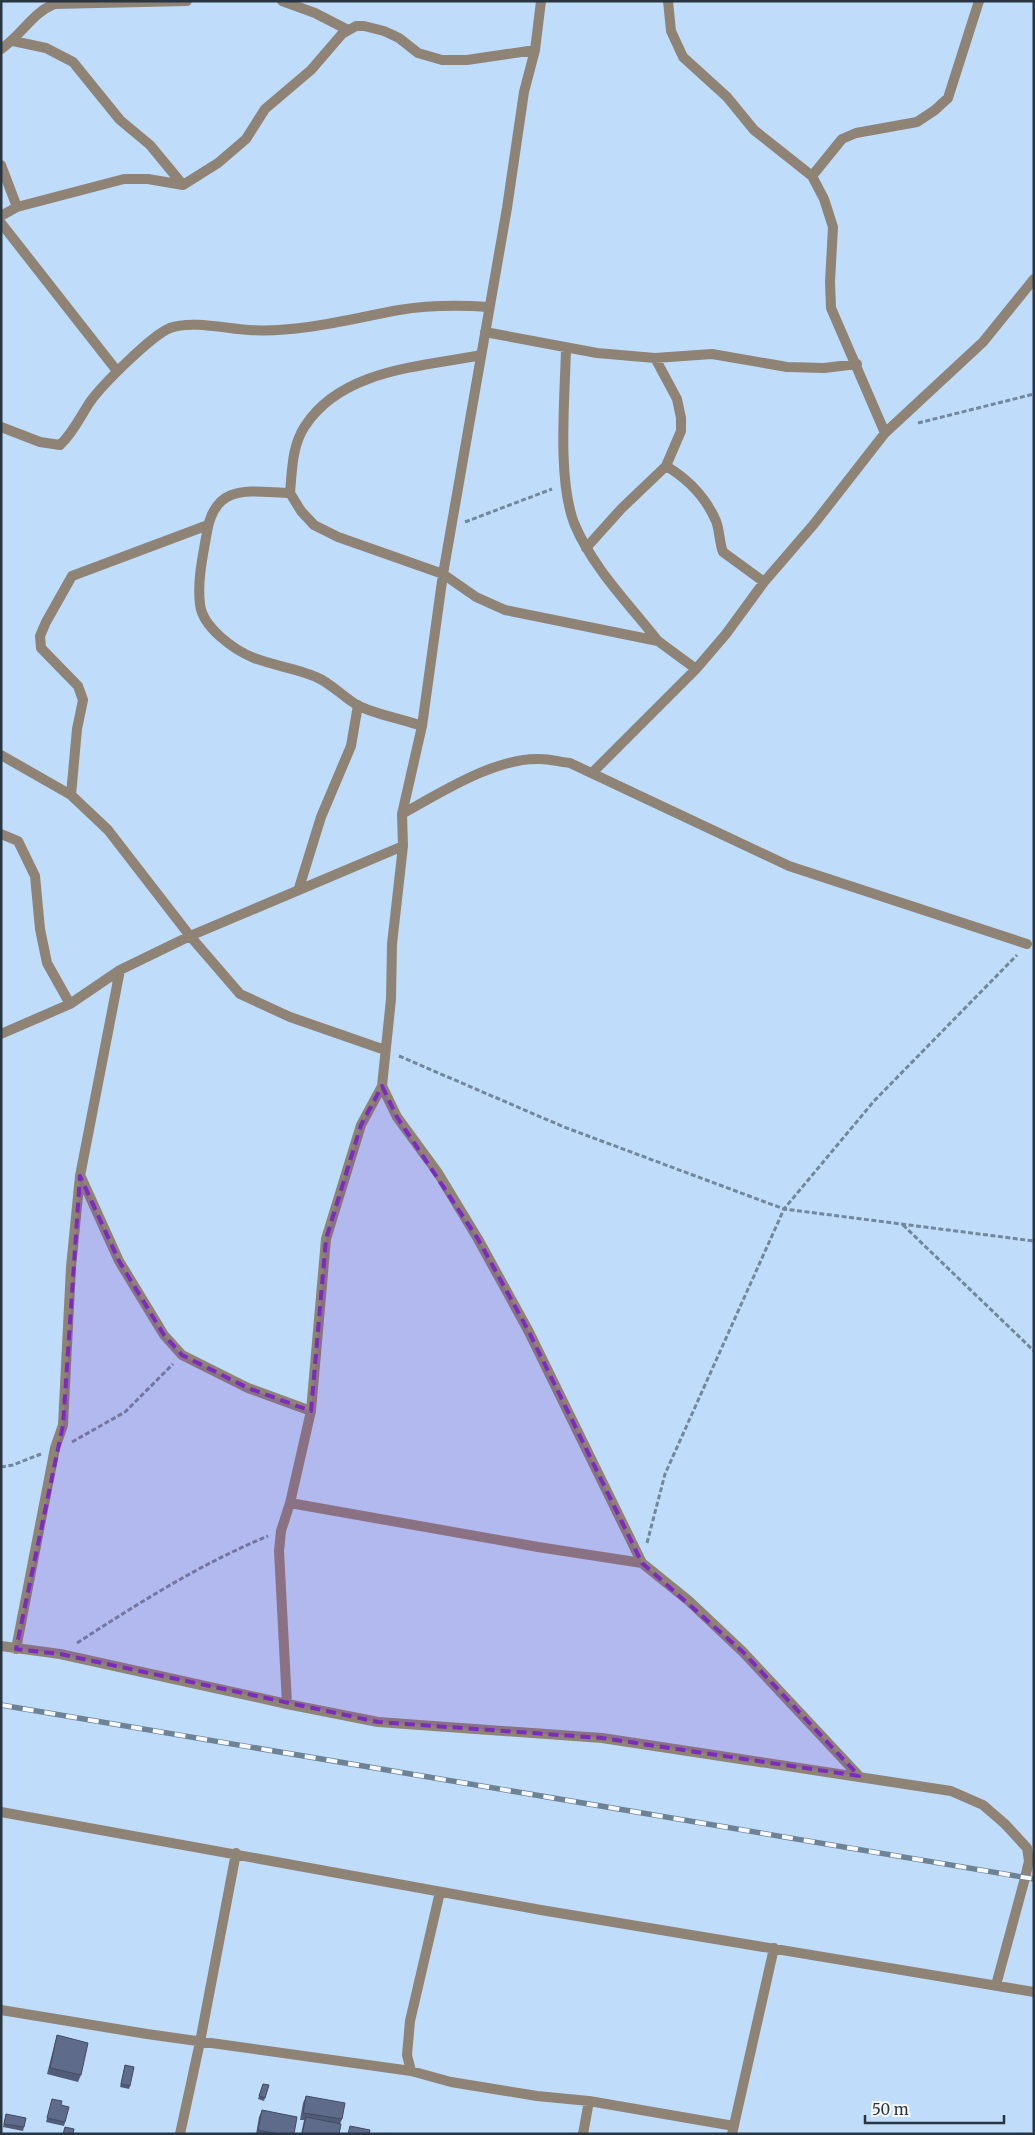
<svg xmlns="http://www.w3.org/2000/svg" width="1035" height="2135" font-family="Merriweather,serif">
	<rect width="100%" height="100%" fill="#bfddfb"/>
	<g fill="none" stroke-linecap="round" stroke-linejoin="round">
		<!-- path -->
		<path stroke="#72879b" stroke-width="3" stroke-dasharray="5 2.5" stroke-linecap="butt" d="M918,423L1034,394
			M465,522L552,489
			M399,1056L564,1127L784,1209L1034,1241
			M903,1225L1034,1351
			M72,1442L125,1412L173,1364
			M1,1467L13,1465L41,1454
			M647,1543L665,1474L784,1209L874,1101L1017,955
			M77,1643C139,1603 200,1564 268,1536"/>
		<!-- street -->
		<path stroke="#8f8376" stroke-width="10" d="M282,1L315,13L348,30
			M541,1L535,50L524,92L507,208L443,574L422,726L402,814L403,846L392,944L391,999L382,1086L361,1125L326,1239L311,1411L290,1503L538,1547L642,1563
			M668,1L671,31L683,57L727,97L754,130L812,176L842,139L856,133L917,122L935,110L948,98L979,1
			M13,41L46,48L73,62L120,120L150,145L183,185
			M1,49C21,36 32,13 54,4L187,1
			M1,165L17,207
			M812,176L824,199L833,227L830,282L831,308L885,433
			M1,216L17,207L124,179H148L183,185L218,163L246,139L265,109L311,70L342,34L356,26H364L384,31L399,38L418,53L442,60H467L535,50
			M1,223L117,371
			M485,332L597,353L655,358L712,354L787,367L824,368L857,364
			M566,348C565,397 557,478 574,523C592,567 629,604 658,641
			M1,427L40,442L60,445C73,433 80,417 90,402C102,385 152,335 170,328C191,320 228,329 249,330C299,333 350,319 399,310C429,305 459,305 489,307
			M666,466C688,479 706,498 716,521C720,531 719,542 723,552L764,582
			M290,493C292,471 292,445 305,426C342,369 421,367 481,355
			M586,548L622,508L666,466L681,431V418L677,399L655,358
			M422,726C402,719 374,714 357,705C343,697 331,683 316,677C296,668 274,666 254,658C234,650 202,627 200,604C197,581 203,555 207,532C215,482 251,492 290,493L301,511L314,525L338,537L443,574L476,597L505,610L658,641L696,669
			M1,755L71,795L108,830L190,936L240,994L290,1017L385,1050
			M592,773L696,669L726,634L764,582L814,524L885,433L983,342L1034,279
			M71,795L77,729L83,700L78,686L41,648L40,636L46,622L72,576L208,525
			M402,814C440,793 496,757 540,759C550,759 560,762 570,763L789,866L1027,944
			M1,834L18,841L35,876L40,929L47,963L70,1004
			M299,888L321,817L351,746L358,705
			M1,1034L70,1004L120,970L190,936L403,846
			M382,1086L397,1117L438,1173L478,1239L528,1330L642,1563L689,1601L743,1652L859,1776
			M81,1177L119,1261L164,1335L182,1355L248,1388L311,1411
			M1,1646L60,1654L287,1704L378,1722L602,1738L951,1791L983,1805L1005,1824L1027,1848L1029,1861L1025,1878L996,1985
			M16,1649L55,1448L63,1425L71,1267L80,1176L120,970
			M287,1704L279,1551L281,1531L290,1503
			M1,1812L541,1910L1034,1992
			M1,2010L147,2034L411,2071L451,2082L537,2096L589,2101L734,2126
			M411,2071L407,2055L410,2021L440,1892
			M180,2134L200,2042L236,1853
			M583,2134L589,2101
			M732,2134L774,1948"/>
		<defs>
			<path id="rail" d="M1,1705L1034,1879"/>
		</defs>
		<!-- rail casing -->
		<use href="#rail" stroke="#6e8296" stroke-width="5.5"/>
		<!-- rail -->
		<use href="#rail" stroke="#f8fbfe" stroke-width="4" stroke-dasharray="11" stroke-linecap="butt"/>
	</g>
	<!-- wall -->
	<path fill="#525c78" d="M57,2035L81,2075L78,2082L47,2074L55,2042Z
		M125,2065L130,2086L129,2089L120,2087Z
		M263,2084L269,2085L264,2101L258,2099Z
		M306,2096L342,2119L340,2124L339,2134H301L304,2120H300L303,2103Z
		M52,2099L61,2105L65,2122L64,2126L46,2122Z
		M262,2110L294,2134H256L259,2117Z
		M6,2114L24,2127L23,2131L3,2127Z"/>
	<!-- building -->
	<path fill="#5f6b8b" stroke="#424b61" d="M57,2035L88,2043L81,2075L50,2068Z
		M125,2065L134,2067L130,2086L121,2084Z
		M263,2084L269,2085L265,2098L259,2096Z
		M306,2096L345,2103L342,2119L303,2113Z
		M52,2099L62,2101L61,2105L69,2107L65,2122L47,2118Z
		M262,2110L297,2117L294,2134H279L258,2130Z
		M6,2114L26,2118L24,2127L4,2124Z
		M306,2117L341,2124L339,2134H302Z
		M350,2126L370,2130L369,2134H348Z
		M65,2127L74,2129L73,2134H63Z"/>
	<!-- marked area -->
	<path fill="#7b2cbf" fill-opacity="0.2" stroke="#7b2cbf" stroke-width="4" stroke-dasharray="10 6" stroke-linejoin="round" d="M382,1086L397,1117L478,1239L528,1330L642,1563L743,1652L859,1776L602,1738L378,1722L60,1654L16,1649L63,1425L80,1176L119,1261L164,1335L182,1355L248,1388L311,1411L326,1239L361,1125Z"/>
	<!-- border -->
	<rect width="1035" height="2135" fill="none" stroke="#293540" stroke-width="5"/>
	<!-- scale -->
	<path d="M865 2115v8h139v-8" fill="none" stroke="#293540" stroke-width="2.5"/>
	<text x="872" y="2115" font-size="15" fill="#293540" stroke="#f8fbfe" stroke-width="4" paint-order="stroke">50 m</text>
</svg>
